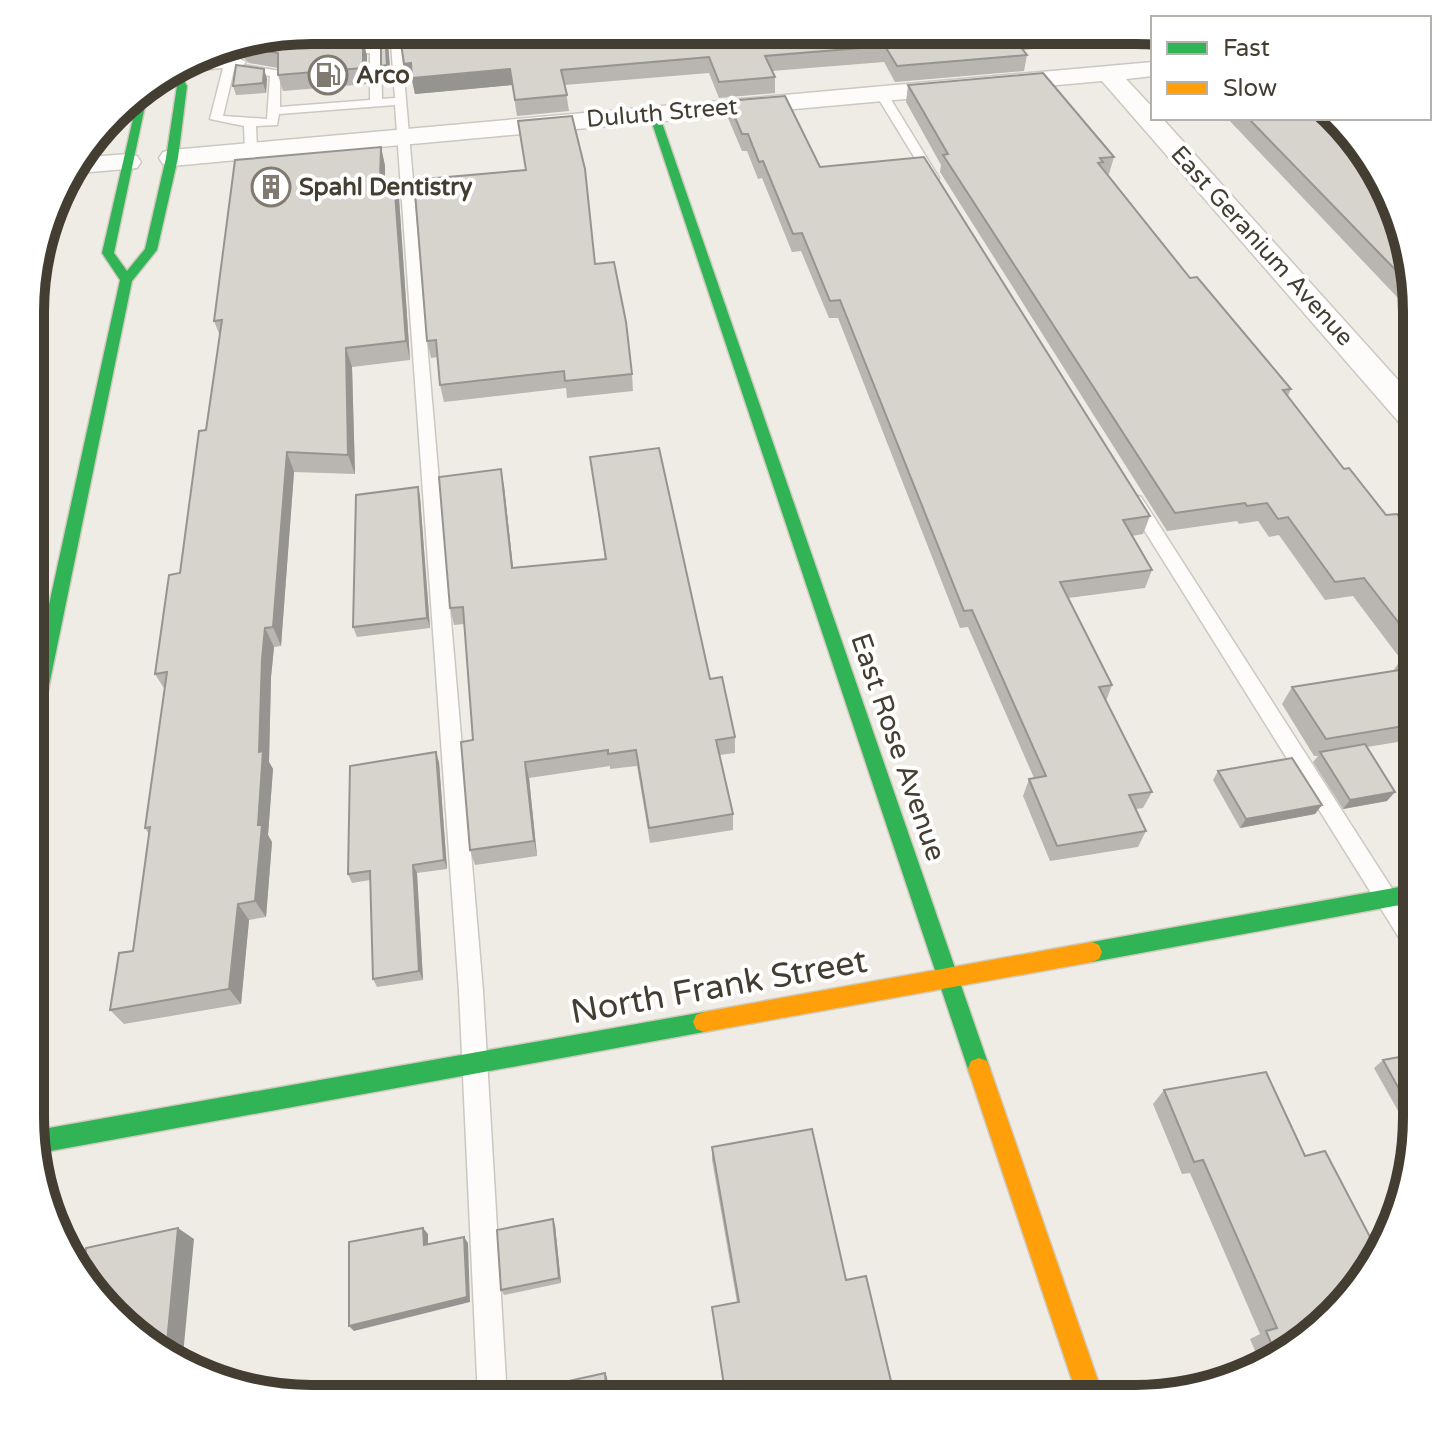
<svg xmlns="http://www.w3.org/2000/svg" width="1447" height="1429" font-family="'Varela Round',sans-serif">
	<rect width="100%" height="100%" fill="#efece6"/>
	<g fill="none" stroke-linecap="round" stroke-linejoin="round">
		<defs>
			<path id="lane" d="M390,30H400L483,991L507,1398H478L459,991L395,105L279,114L277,125L256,126L257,150L251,154L245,150L244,126L210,119L223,68L174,72C196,60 218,66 240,59L246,62L243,65L280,71V107L370,100V53L338,55L332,52L375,46L381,49L382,99L395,98ZM234,70L270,76L267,119L223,116Z
				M877,91L887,93L939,178L938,181L927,178L875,93Z
				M1135,495L1141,497L1416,926V955L1408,952L1126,501Z"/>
			<path id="street" d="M1153,62V76L1126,79L1153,108V118H1162L1416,400V431L1404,428L1102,81L172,166L163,164L159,158L163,152L172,150Z
				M128,154L137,156L141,162L137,168L67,174L78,158Z"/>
			<path id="fast" d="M178,71L187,86L178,158L157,250L132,281L42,720L39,725L33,727V678L120,280L102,253L139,93L149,87L114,253L127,271L145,249L166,158L177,86L170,75Z
				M654,111L659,114L990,1069L987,1077L979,1080L971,1077L968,1069L649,114Z
				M1416,884V902L1092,962L1085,959L1082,952L1085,945L1092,942Z
				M704,1012L712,1015L715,1022L712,1029L704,1032L34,1154L32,1131Z"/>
			<path id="slow" d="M1092,942L1099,945L1102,952L1099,959L1092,962L704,1032L696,1029L693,1022L696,1015L704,1012Z
				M979,1058L987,1061L990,1069L1104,1398H1078L968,1069L971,1061Z"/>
		</defs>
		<!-- lane casing -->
		<use href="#lane" stroke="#cbc8c2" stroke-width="3"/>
		<!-- street casing -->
		<use href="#street" stroke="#cbc8c2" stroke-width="3"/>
		<!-- fast casing -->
		<use href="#fast" stroke="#d0cabe" stroke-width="3"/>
		<!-- slow casing -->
		<use href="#slow" stroke="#d0cabe" stroke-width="3"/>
		<!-- lane -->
		<use href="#lane" fill="#fdfcfb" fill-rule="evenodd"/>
		<!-- street -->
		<use href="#street" fill="#fdfcfb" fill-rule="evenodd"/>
		<!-- fast -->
		<use href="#fast" fill="#30b455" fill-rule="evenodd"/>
		<!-- slow -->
		<use href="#slow" fill="#ff9f0a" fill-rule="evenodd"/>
	</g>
	<!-- wall -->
	<path fill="#b9b5b0" d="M312,30H387L391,82H385L381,66V47L375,43L364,44L367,56V84L283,91L278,75V68L249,63L242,56L237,42Z
		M399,30L1153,32V40L1151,38L1023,50L1027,55L1024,71L895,82L884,62L772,71L775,77V93L719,98L709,73L565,85L569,111L517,116L512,85L415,94L412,80H407Z
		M264,69L267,79L266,93L236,95L233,86Z
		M908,85L1114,157L1109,174H1108L1190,278L1291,389L1288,396L1344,469L1386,515L1416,537V739L1367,747L1387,801L1343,809L1313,762L1318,756H1314L1282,704L1292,687L1393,671L1400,661H1402L1353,596L1325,600L1279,535L1269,537L1258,521L1239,524L1237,521L1167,531L940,172L941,165L906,102Z
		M728,101L820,167L1150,516L1143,534L1132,536L1152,570L1145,588L1068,598L1112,685L1106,701L1152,792L1143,808L1136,809L1146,831L1138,847L1050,861L1023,796L1029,779L1034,778L968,627L960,628L838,318H829L801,251L792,252L762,178L758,179L747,151H742L728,118Z
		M1227,118H1333L1402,221L1416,294V317Z
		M381,147L385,166V180H394L399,198L410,360L352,367L355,474L294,472L281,646L274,647L271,677L269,762L273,769L268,835L272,842L266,917L249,920L241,1004L124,1024L110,1010L133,951L149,834L145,828L165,690L155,674L180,573L206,430L220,336L214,321Z
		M595,264L632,374L633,391L567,398L566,388L444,402L440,385L438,357L431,358L427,341Z
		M590,457L710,679L735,737V753L720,755L733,814V830L650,843L637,766L610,769V766L529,778L537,856L475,865L470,850L473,740L464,624L454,625L450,608L504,486L513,568L605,559Z
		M418,487L420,497L430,628L357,637L353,627Z
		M439,762L447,869L417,873L423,980L377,987L373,979L370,880L352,883L348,874Z
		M1218,771L1322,805L1315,814L1240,828L1213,780Z
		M1416,1054V1135L1415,1141L1374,1068L1383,1060Z
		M1164,1090L1306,1341L1261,1365L1250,1339L1260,1334L1190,1173L1182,1174L1153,1104Z
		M712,1147L846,1280L895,1398H725L712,1307L737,1302L712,1160Z
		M555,1225L561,1283L504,1295L501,1290Z"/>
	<!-- shaded-wall -->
	<path fill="#969490" d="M330,30L334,46L321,35Z
		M385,30H387L391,82L387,65Z
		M363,40L367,56V84L363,68Z
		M411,63L510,69L512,85L415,94L412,80H407L404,64Z
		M264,69L267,79L266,93L263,83Z
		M381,147L385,166V199L380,181Z
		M394,180L399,198L410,360L406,341Z
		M346,348L352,367L355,474L348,455Z
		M287,452L294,472L281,646L273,627Z
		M501,469L504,486L515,585L512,568Z
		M418,487L420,497L430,628L427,618Z
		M265,628L274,647L271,677L269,762L273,769L268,835L272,842L266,917L255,901L262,659Z
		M436,752L439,762L447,869L444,860Z
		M525,762L529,778L537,856L534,841Z
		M1395,792L1387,801L1343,809L1350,800Z
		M1322,805L1315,814L1240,828L1246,819Z
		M413,865L417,873L423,980L419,971Z
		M238,904L249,920L241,1004L229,989Z
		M553,1219L555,1225L561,1283L559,1278Z
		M178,1228L194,1239L182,1366L166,1353Z
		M423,1228L428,1234V1251L424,1245Z
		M464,1237L468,1243L470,1302L354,1331L349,1326Z
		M605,1373L607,1377L609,1398H607Z"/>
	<!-- building -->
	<path fill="#d7d3cd" stroke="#969490" stroke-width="2" d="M312,30H333L321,35L330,42L363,40V68L278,75V53L244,47L239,42Z
		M376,30H385L387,65L381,66V33Z
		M399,30L1048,32L1011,35L1027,55L897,66L885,46L765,56L775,77L719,82L709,57L561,70L567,95L515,100L510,69L412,78L411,63L404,64Z
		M236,65L264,69L263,83L233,86Z
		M1043,73L1114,157L1100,158L1103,162L1098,163L1190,278L1197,277L1291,389L1283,390L1344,469L1349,468L1386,515L1397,514L1416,537V645L1364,578L1335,582L1288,517L1278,519L1267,503L1247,506L1245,503L1175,513L943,155L948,154L908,85Z
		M785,96L820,167L924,157L1150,516L1123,520L1152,570L1060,582L1112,685L1099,687L1152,792L1129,795L1146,831L1057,846L1029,779L1046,776L972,610L964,611L840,300L830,301L802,233L793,234L763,161L759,162L748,134H742L728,101Z
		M572,116L585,169L595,264L614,262L626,322L632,374L565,381L564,371L440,385L436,340L427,341L414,180L526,170L518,121Z
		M1248,118H1333L1359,141L1402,221L1415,290Z
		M381,147L380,181L394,180L406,341L346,348L348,455L287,452L273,627L265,628L262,659L259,752L263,751L258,825H262L255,901L238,904L229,989L110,1010L119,953L133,951L150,827L145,828L167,672L155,674L169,575L180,573L199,431L206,430L222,320L214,321L235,160Z
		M659,448L710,679L722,677L735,737L716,740L733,814L649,828L636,750L608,754V750L525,762L534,841L470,850L461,742L473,740L463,607L450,608L439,477L501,469L512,568L606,559L590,457Z
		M418,487L427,618L353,627L356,495Z
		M1416,658V724L1326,739L1292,687L1406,669L1400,661Z
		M1365,744L1395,792L1350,800L1320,752Z
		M436,752L444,860L413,865L419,971L373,979L370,871L348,874L350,766Z
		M1292,758L1322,805L1246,819L1218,771Z
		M1416,1054V1120L1383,1060Z
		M1266,1072L1305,1156L1325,1151L1380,1256L1306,1341L1277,1357L1266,1331L1277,1328L1203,1160L1194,1162L1164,1090Z
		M812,1129L846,1280L866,1276L895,1398H726L712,1307L739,1302L712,1147Z
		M553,1219L559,1278L501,1290L497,1230Z
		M178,1228L166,1353L88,1288L82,1278L86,1248Z
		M423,1228L424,1245L464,1237L467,1297L349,1326V1242Z
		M605,1373L607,1398H529L528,1390Z"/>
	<!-- icons -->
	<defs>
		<symbol id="fuel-ring" viewBox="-11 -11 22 22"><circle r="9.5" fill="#fff" stroke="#807a71" stroke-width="1.5"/><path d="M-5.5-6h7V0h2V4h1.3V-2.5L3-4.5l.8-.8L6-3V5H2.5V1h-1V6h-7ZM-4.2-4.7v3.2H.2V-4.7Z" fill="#807a71"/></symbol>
		<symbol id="building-ring" viewBox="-11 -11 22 22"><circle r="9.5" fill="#fff" stroke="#807a71" stroke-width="1.5"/><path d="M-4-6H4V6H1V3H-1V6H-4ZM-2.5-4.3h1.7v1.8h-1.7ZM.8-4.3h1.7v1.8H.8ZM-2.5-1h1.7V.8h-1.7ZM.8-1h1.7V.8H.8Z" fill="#807a71"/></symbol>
	</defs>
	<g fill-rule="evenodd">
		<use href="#fuel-ring" x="306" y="53" width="44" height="44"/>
		<use href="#building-ring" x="249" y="165" width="44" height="44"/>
	</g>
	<g text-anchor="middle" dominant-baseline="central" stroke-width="8" stroke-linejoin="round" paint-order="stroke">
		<!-- far-poi labels -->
		<g font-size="24" font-weight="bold" fill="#443d32" stroke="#fff" text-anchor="start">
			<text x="356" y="75">Arco</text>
			<text x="299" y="187">Spahl Dentistry</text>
		</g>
		<!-- far-street labels -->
		<g font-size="24" fill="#443d32" stroke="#fff">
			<text transform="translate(662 113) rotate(-5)">Duluth Street</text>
			<text transform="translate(1262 246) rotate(48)">East Geranium Avenue</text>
		</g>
		<!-- street labels -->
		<g font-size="28" fill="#443d32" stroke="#fff">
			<text transform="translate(898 747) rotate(71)">East Rose Avenue</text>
		</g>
		<!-- near-street labels -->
		<g font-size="34" fill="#443d32" stroke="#fff">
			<text transform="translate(719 987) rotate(-10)">North Frank Street</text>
		</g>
	</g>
	<!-- crop -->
	<path d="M0 0H1447V1429H0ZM312 44H1135A268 268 0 0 1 1403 312V1117A268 268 0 0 1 1135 1385H312A268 268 0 0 1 44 1117V312A268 268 0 0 1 312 44Z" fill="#fff" fill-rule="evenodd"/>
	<path fill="none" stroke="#443d32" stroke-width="10" d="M312 44H1135A268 268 0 0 1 1403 312V1117A268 268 0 0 1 1135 1385H312A268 268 0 0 1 44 1117V312A268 268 0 0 1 312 44Z"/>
	<!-- legend -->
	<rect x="1151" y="16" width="280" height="104" fill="#ffffff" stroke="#b4b1ad" stroke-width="2"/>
	<rect x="1167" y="42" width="40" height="12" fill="#30b455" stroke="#b4b1ad" stroke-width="2"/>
	<text x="1223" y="56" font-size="24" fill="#443d32">Fast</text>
	<rect x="1167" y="82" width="40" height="12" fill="#ff9f0a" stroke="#b4b1ad" stroke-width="2"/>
	<text x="1223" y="96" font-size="24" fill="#443d32">Slow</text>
</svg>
